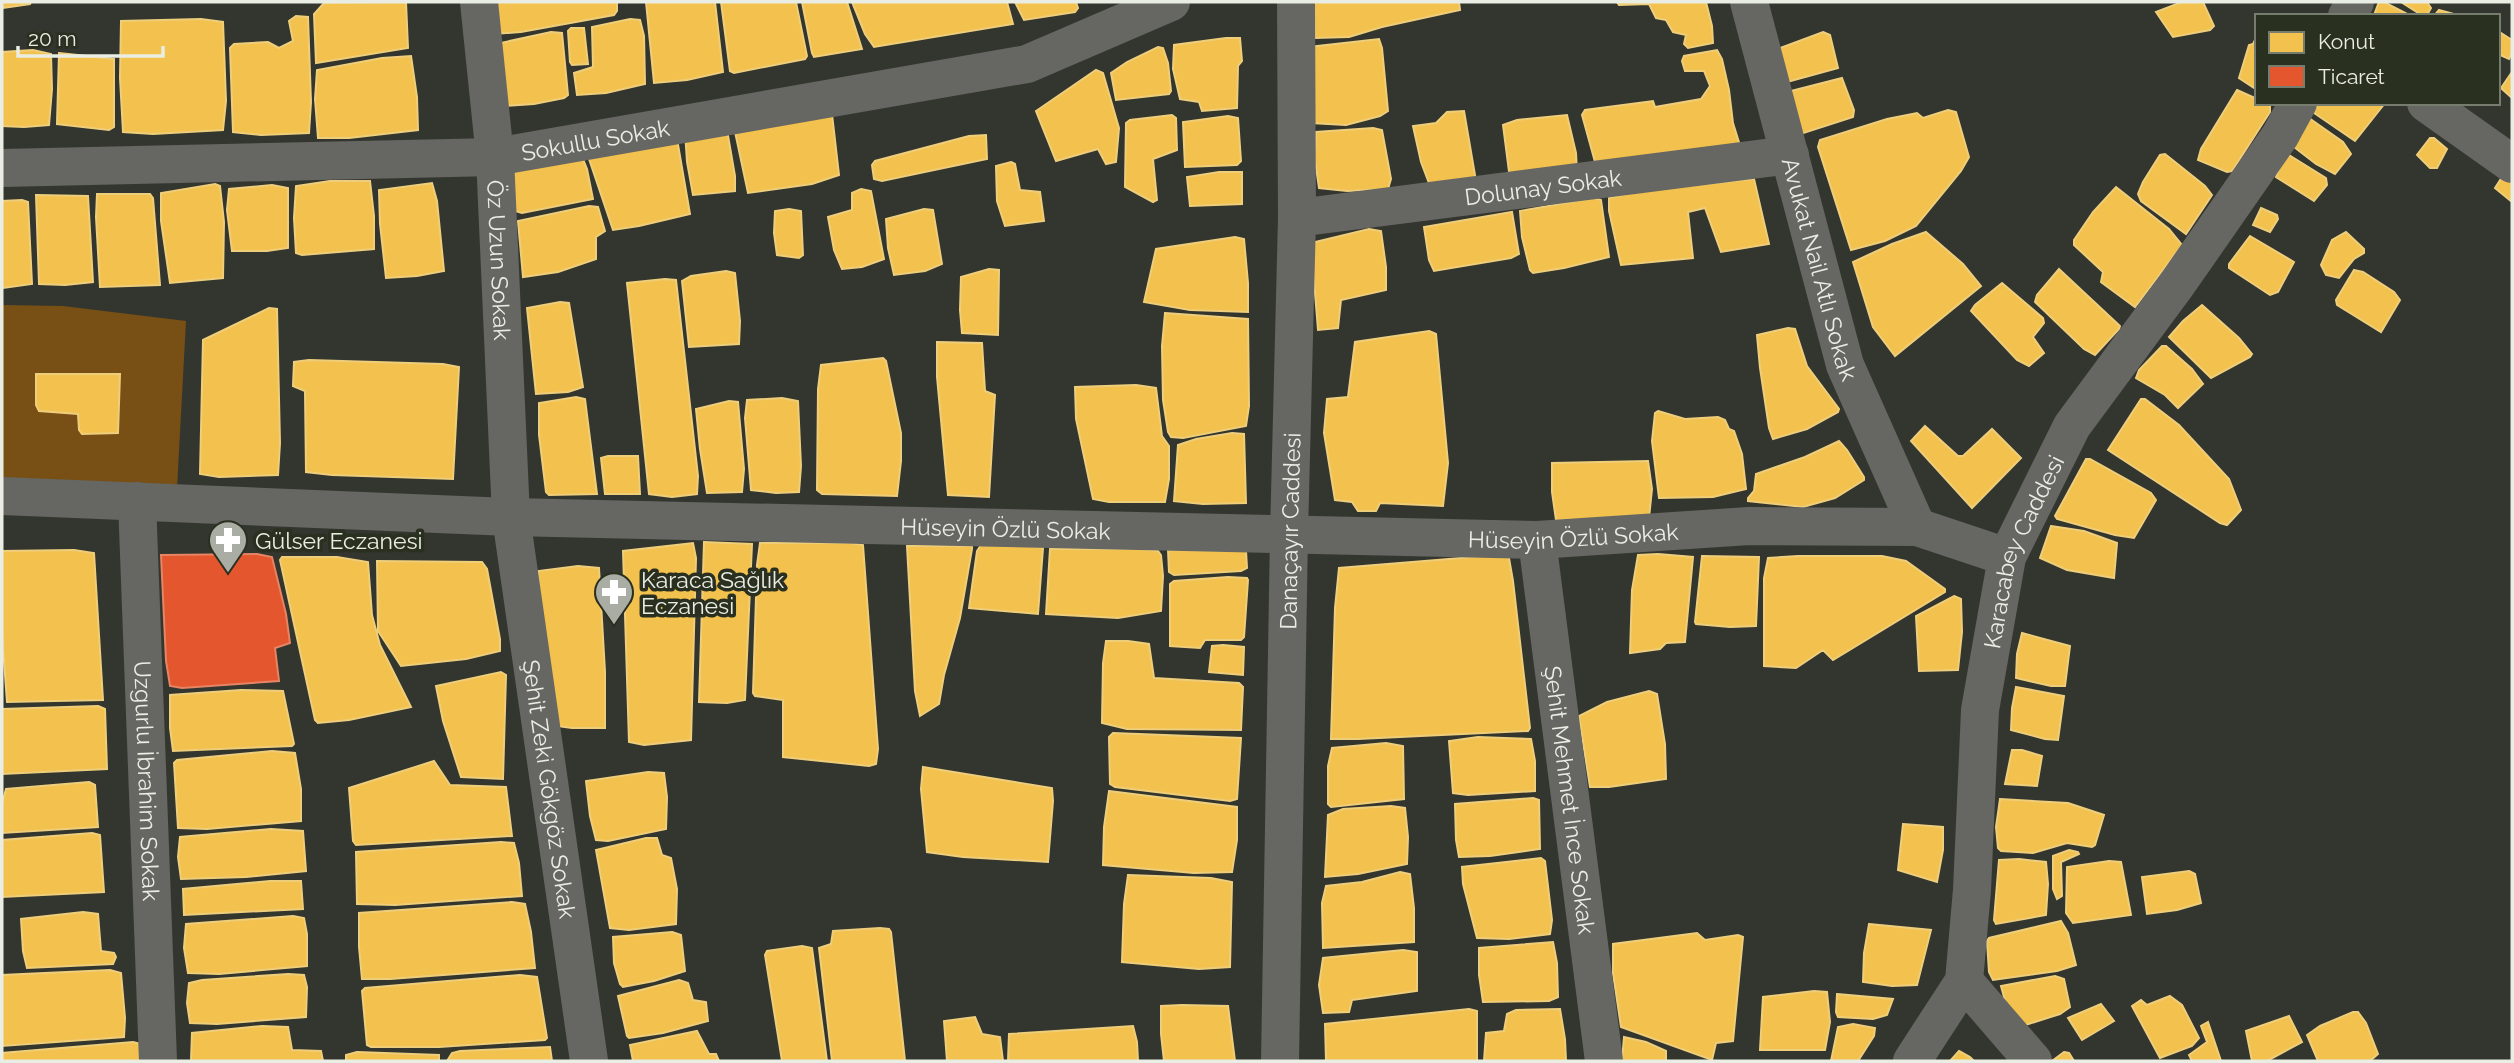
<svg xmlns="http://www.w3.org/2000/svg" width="2514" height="1063" font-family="Raleway,sans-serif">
	<rect width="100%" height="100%" fill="#33362e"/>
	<!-- green -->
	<path fill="#785016" d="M2,305L63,306L186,321L177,488L2,479Z"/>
	<!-- homes -->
	<path fill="#f2c14e" stroke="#efce7b" stroke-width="2" d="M2,2H31L30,4L2,8Z
		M406,2L408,48L316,63L314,14L324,3Z
		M491,2H617V11L614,15L521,32L494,34Z
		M646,2H715L723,72L687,80L654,83Z
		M721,2H796L807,56L805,59L734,73L730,71Z
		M802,2H847L862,49L814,57L812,53Z
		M852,2H1007L1013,24L874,47L865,34Z
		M1015,2H1076L1078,8L1075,12L1024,20Z
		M1314,2H1459L1460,10L1382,27L1349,37L1315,38Z
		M1617,2H1706L1712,26L1713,43L1688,48L1684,44L1686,35L1673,32L1666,20L1656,18L1649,4L1619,5Z
		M2182,2H2203L2214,26L2210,30L2173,37L2156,12Z
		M2379,2H2384L2411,16H2376L2374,15Z
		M2401,2H2427L2431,8L2427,15L2423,16Z
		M2439,10L2461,16H2434Z
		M296,16L308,17L311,102L309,133L261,135L233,132L230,48L234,44L268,42L279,48L293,41L289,21Z
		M201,19L223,22L226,101L223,130L153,134L123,132L120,78L121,21Z
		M630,19L640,20L644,36L645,84L606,93L577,95L574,73L593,67L592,27Z
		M571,28H584L588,64L572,65L570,62L568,31Z
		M2498,31L2512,40V53L2509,59L2498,54Z
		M551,32L562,33L568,95L564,98L534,104L502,106L496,44Z
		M1823,32L1830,35L1838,68L1776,85L1767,53Z
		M2257,36V90L2239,78L2249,45L2253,44Z
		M1226,38H1240L1242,61L1238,66L1237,108L1202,111L1199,102L1180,99L1173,69L1174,45Z
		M1379,39L1382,48L1388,111L1380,116L1346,125L1311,123L1309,47Z
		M1158,47L1163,48L1168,63L1171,91L1169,94L1116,100L1111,73L1127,62Z
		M33,50L51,54L52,89L49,125L24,127L2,126V52Z
		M1717,50L1722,59L1729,90L1733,123L1742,152L1595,162L1582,115L1585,110L1653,101L1655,107L1701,99L1710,86L1704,71H1685L1682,61L1684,56Z
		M59,53L114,59V127L109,130L57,124Z
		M411,56L417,97L418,130L349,138H318L315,99L317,70L382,58Z
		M1096,70L1103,73L1119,128L1116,162L1106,164L1098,149L1056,161L1036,111Z
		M2512,72V98L2501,88Z
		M1842,78L1854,110L1853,117L1794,136L1779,94Z
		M2237,90L2257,99V103L2270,105V112L2232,171L2227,172L2198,160L2201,149Z
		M2318,103H2385L2355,141L2314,113Z
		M1948,110L1956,112L1969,157L1961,171L1916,226L1885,241L1851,250L1818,147L1820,140L1887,119L1917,113L1923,118Z
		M1464,111L1476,181L1432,191L1421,162L1413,126L1436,123L1447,112Z
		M832,114L839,175L812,184L748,193L734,127Z
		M1172,115L1176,118L1177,150L1153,159L1157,200L1153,202L1125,187L1126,123L1130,120Z
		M1567,115L1576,153L1577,173L1511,187L1503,125L1517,120Z
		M1228,116L1238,118L1241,161L1237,165L1185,167L1183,122Z
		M2309,118L2343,142L2351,154L2335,174L2316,164L2289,143Z
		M726,124L735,176V191L693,195L687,162L685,131Z
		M1373,128L1382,130L1391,179L1388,189L1347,191L1319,188L1315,160L1316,132Z
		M676,133L690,214L639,226L613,230L586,150Z
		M986,135L987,159L882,181L874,179L872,165L875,161L969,136Z
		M2430,138H2434L2447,149L2437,168H2430L2417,155Z
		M578,147L587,169L593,199L522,213L515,211L509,159Z
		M2165,154L2205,186L2212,195L2186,234L2141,201L2138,194L2143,182L2160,155Z
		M2289,155L2326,178L2327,185L2314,201L2276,177L2282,160Z
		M1011,162L1015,164L1020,190L1040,192L1044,221L1005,226L997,201L996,166Z
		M1219,172H1242V204L1190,206L1187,177Z
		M2504,174L2512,177V202L2495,188Z
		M1754,179L1769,244L1721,252L1705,208L1688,212L1693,258L1621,265L1609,211V198L1641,191Z
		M330,181H370L374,216V249L302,255L296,253L294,218L296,186Z
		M432,183L437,201L444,271L417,276L386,278L380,224L379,190Z
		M215,184L220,186L224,222L223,278L170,283L161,221V193Z
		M272,185L288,188V248L267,251H232L227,210L229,189Z
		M2116,187L2169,229L2182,245L2135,307L2101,282L2103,272L2074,245V240L2093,212Z
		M861,189L871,191L884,259L862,267L842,269L834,250L828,217L852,210V193Z
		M97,194H150L153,198L160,285L100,287L96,217Z
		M36,195L88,196L93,282L65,285L39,284Z
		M1594,198L1601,200L1609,257L1564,268L1533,273L1530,270L1522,237L1520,211Z
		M22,200L28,202L32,284L2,288V201Z
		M589,206L598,207L605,231L596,237V259L558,272L523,277L518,221Z
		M2261,208L2277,215L2278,219L2270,232L2253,225Z
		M789,209L801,211L803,255L799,258L777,255L774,233L775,211Z
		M924,209L933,210L942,264L925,271L894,275L888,248L886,219Z
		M1512,212L1519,254L1511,258L1434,271L1429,260L1424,227Z
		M1369,229L1381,231L1386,267V290L1341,300L1338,328L1318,330L1311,243Z
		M1926,232L1963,264L1981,286L1895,356L1873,327L1853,262L1892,244Z
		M2346,232L2364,249V253L2354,259L2339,278L2326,275L2321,265L2332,240Z
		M2250,236L2294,262L2278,292L2270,295L2229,268V264Z
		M1235,237L1244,239L1248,283V312L1190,310L1144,302L1156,249Z
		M989,269L999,270L998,335L962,333L960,310L961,277Z
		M2059,269L2120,326L2119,329L2095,355L2084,349L2035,302L2037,295Z
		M2354,270L2363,272L2394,292L2400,300L2381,332L2337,305L2336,300Z
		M726,271L735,273L740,321L739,344L689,347L682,281L691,276Z
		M665,279L676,280L698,476L697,494L672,497L649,494L627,283Z
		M2002,283L2043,318L2044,323L2033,337L2044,353L2029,366L2017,360L1971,311L1975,305Z
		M560,302L569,303L583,387L568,392L536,394L527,308Z
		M2202,305L2239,338L2252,354L2250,357L2211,378L2169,337L2183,321Z
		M269,308L277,309L280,443L278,475L219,477L200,474L203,340Z
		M1165,313L1248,319L1249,406L1246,426L1183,438L1171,437L1168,432L1163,400L1162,346Z
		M1788,328L1795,329L1807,366L1839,409L1838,412L1807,429L1773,439L1769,428L1760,368L1757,335Z
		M1429,331L1436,334L1448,463L1443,506L1380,503L1376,511H1358L1352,502L1335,500L1324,433L1327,399L1348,397L1355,342Z
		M937,342L982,343L985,391L995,395L989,497L948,495L937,377Z
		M2162,346H2166L2192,369L2203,384L2178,408L2165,395L2136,378L2139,370Z
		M883,358L886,361L901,433V461L897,496L822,494L817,490L818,389L821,365Z
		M309,360L443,364L459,367L453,479L332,475L306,472L305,391L293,386L294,362Z
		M36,374H120L118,433L82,434L79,430L78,414L39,411L36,405Z
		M1136,385L1156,388L1162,436L1169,446V479L1165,502H1109L1093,499L1076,419L1075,387Z
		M576,397L585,399L597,494L549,495L546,492L539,435V403Z
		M782,398L798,401L801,466L799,492L776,493L751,490L745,418L747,400Z
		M2141,399H2145L2179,425L2229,479L2241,510L2227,525L2220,523L2108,450Z
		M729,401L738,402L744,469L742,492L707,493L700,449L696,409Z
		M1658,411L1685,419L1718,417L1725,420L1729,429L1734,431L1742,454L1746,489L1713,497L1659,498L1652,441L1655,413Z
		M1925,426L1958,456H1963L1992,429L2021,458L1972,508L1911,441Z
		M1232,433L1244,434L1246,503L1203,504L1174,501L1178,445L1196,439Z
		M1839,441L1847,450L1864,477V480L1835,498L1803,507L1748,501V498L1754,491L1756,474L1805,457Z
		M608,456H638L640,494H605L601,458Z
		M2086,459H2090L2151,493L2156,500L2134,538L2115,535L2057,519L2055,516Z
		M1648,461L1652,489L1649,518L1556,520L1552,492V463Z
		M2051,526L2084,531L2117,543L2114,578L2067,570L2040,558Z
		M996,540L1043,548L1038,614L969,608L977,551L983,542Z
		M704,542L752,544L745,700L727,703L699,702Z
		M693,543L696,558L691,740L644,745L629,742L623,551Z
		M760,543H850L863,545L878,749L876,764L869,766L783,757V700L755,696L753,693L757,565Z
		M907,546H972V549L960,618L944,675L939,704L920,716L915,691Z
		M1050,549H1141L1158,551L1161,555L1163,576L1161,611L1118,618L1046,614Z
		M74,550L94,553L103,700L7,702L2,634V551Z
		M1168,550L1246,551L1247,568L1241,571L1174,575L1169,572Z
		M1658,554L1693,557L1685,642L1666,643L1660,649L1630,653L1632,590L1638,555Z
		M1498,555L1509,558L1513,581L1530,728L1528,731L1358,739H1331L1335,608L1339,568Z
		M1702,556L1759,557L1756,626L1730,627L1696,624L1695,622Z
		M1798,556H1882L1906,561L1945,589V592L1833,660L1823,650L1796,668L1764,666V578L1768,558Z
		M282,557H337L368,562L372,615L380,645L411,707L349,720L318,723L315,720L280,560Z
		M377,561L482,562L487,569L500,639V651L466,659L401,666L378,631Z
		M578,566L599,568L605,672V728H572L551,725L538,571Z
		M1228,577L1247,578L1248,580L1244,637L1241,640H1205L1200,648L1170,646V584L1174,581Z
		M1954,596L1961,599L1962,632L1958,670L1919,671L1916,616Z
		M2022,633L2070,646L2065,686H2051L2016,678L2017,654Z
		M1106,641H1128L1149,644L1154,678L1239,683L1243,687L1241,730L1127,729L1102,723L1103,663Z
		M1223,645L1244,647L1243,675L1209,672L1212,646Z
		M501,672L506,675L503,779L461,777L443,721L436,686Z
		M2016,687L2064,696L2058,740L2045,739L2011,730L2012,708Z
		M241,690L283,691L294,744L292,746L173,751L170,728V695Z
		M1649,691L1657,694L1665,744L1666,779L1609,787H1590L1579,716L1607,702Z
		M98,706L105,709L107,769L2,774V709Z
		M1113,733L1241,738L1237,799L1230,801L1115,787L1110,784L1109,737Z
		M1478,737L1531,739L1535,761V791L1468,795L1453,793L1449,741Z
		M1386,743L1403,746L1404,799L1331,807L1328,804V766L1332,748Z
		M2012,750H2022L2042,756L2037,786L2005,784Z
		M272,751L295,753L301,789V821L207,829L178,828L174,763L177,760Z
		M434,761L450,785L506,787L512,836L356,845L353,841L349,788Z
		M923,767L1052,788L1053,801L1048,862L963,857L927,852L921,789Z
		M648,772L664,773L667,797L666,829L608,841L596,840L590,816L586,781Z
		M89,782L95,785L98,827L2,833V804L6,789Z
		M1109,791L1237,807V840L1232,872L1194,873L1103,865L1104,827Z
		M1533,798L1539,800L1540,849L1490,856L1459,857L1456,840L1455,804Z
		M2000,799L2068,803L2104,815L2095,845L2092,847L2067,843L2033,853L2001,851L1998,848L1996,827Z
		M1391,806L1405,808L1408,837L1407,864L1358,874L1325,877L1328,815L1343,809Z
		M1903,824L1943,827V850L1937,882L1898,870Z
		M271,829L303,831L306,871L246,877L181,879L178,857L180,837Z
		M92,833L100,835L104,892L2,897V840Z
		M646,838H657L662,855L671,858L677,889L676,924L629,930L610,928L596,850Z
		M501,842L514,843L519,863L522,896L395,905L357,904L356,852Z
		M2069,850L2078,852L2079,854L2061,862L2062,896L2057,899L2053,889V856Z
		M1541,858L1545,861L1552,920L1550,934L1509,939L1477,938L1463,884L1462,867Z
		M2019,859L2046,862L2048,884L2046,915L1996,924L1994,920L1999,860Z
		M2109,861L2121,862L2131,915L2073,923L2066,913L2067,867Z
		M2189,871L2195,874L2201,903L2177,910L2147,914L2142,877Z
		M1400,872L1410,874L1414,908V942L1323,948L1322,903L1326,886L1362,882Z
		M1128,875L1211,878L1232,882L1230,967L1199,969L1122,962L1124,904Z
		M270,881H301L303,909L184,915L183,889Z
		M512,902L525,904L531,932L535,968L390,979H362L359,947V913Z
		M83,912L98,914L101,951L114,953L116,957L113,964L27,968L23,951L21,919Z
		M293,916L304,918L307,934V966L219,974L188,973L184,948L186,924Z
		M2061,921L2068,933L2076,965L2057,971L1993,980L1989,972L1987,941L1989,938Z
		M1869,924L1931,930L1917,985L1892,986L1863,982L1864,953Z
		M880,928L889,929L891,932L905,1061H832L819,948L831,944L833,931Z
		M672,932L681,935L685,971L654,981L623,987L620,984L614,963L613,937Z
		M1697,933L1705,940L1738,935L1743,937L1733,1041L1716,1043L1712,1060L1621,1027L1613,973V944Z
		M1553,942L1557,963L1558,997L1549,1001L1483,1002L1479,975V948Z
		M802,946L812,948L827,1061H782L765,955L767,951Z
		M1403,950L1417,952V991L1352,1000L1349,1012L1323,1013L1319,985L1323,958Z
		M110,970L121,973L125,1018L124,1037L2,1046V975Z
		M288,974L304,975L307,987L306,1017L217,1024L190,1023L187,1003L189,983L202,980Z
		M520,975L537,977L547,1038L545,1040L439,1047H371L367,1045L362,991L365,988Z
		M2055,976L2064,979L2070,1007L2060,1014L2016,1028L2010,1019L2001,986Z
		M679,980L688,983L693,1000L706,1002L708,1021L663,1033L629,1038L627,1036L618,996Z
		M1814,991L1827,992L1830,1022L1825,1050H1760L1763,997Z
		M1837,994L1893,999L1887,1015L1873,1019L1838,1017L1836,1012Z
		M2170,996L2182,1005L2199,1038L2192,1046L2160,1058L2132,1006L2141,1000L2147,1005Z
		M2101,1004L2114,1021L2082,1040L2068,1018Z
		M1182,1005L1228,1006L1235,1061H1164L1161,1034V1006Z
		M1469,1009L1477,1011V1061H1326L1325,1024Z
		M1560,1009L1565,1039L1566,1061H1484L1486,1033L1504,1031L1507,1014L1516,1010Z
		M2353,1012H2358L2366,1023L2378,1054L2370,1061H2318L2307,1035L2320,1026Z
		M2289,1016L2302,1042L2267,1061H2252L2246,1031Z
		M975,1017L982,1034L1000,1037L1003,1061H947L944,1021Z
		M2208,1022L2221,1061H2192L2189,1055L2207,1042L2201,1026Z
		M1853,1024L1875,1028L1874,1036L1858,1061H1831L1838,1027Z
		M262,1026L288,1027L292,1050L321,1051L323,1061H191L192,1033Z
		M1133,1026L1137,1042L1138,1061H1008L1009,1034Z
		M697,1031L709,1054H716L719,1061H633L630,1045Z
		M1624,1037L1646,1042L1666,1051V1061H1622Z
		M133,1042L141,1044L143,1061H2V1053Z
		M550,1047L552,1061H447L452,1053L460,1051Z
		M1959,1051L1970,1057L1974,1061H1950Z
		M357,1052L439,1055V1061H346V1055Z
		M2064,1052L2069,1053L2074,1061H2052Z"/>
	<!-- shops -->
	<path fill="#e4572e" stroke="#e68464" stroke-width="2" d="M257,554L272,557L286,614L290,643L275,648L279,681L182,688L170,686L166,661L161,555Z"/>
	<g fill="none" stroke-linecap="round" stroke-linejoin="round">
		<!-- minor -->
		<g stroke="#666662" stroke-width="38">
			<path id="s1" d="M479,2L495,157L511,517L589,1061"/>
			<path id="s2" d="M1749,2L1845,365L1917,527"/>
			<path d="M2347,16L2355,2"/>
			<path d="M2426,103L2512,164"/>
			<path id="s3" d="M2,168L495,157L1027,64L1171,2"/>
			<path id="s4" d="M1297,218L1790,155"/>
			<path id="s5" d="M2,496L511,517L1537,540L1749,526L1917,527L2007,557"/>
			<path id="s6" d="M137,501L158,1061"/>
			<path id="s7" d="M1537,540L1604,1061"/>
			<path d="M1964,981L2033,1061"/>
			<path id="s8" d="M1280,1061L1289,534L1297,218L1296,2"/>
			<path id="s9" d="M1912,1061L1964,981L1972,890L1980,710L2007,557L2072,426L2177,284L2280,136L2298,103"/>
		</g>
	</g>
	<!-- icons -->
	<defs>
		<symbol id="pharmacy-pin" viewBox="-11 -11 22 30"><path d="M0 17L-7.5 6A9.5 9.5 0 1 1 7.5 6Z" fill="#a9ada4" stroke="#2a3020"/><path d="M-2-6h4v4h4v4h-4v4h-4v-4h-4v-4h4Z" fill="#fff"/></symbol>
	</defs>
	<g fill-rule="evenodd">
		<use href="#pharmacy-pin" x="206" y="518" width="44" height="60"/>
		<use href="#pharmacy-pin" x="592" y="570" width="44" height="60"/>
	</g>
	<g text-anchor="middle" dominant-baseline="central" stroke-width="7" stroke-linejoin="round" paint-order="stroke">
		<!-- street labels -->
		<g font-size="23" fill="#e9ede3" stroke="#2a3020">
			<text stroke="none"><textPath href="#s3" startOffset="595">Sokullu Sokak</textPath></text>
			<text stroke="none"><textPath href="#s4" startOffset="248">Dolunay Sokak</textPath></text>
			<text stroke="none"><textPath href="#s1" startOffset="259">Öz Uzun Sokak</textPath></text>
			<text stroke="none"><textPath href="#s2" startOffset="276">Avukat Nail Atlı Sokak</textPath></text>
			<text stroke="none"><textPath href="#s5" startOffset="1004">Hüseyin Özlü Sokak</textPath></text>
			<text stroke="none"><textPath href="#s8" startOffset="530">Danaçayır Caddesi</textPath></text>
			<text stroke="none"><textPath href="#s5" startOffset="1572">Hüseyin Özlü Sokak</textPath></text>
			<text stroke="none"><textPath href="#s9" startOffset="532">Karacabey Caddesi</textPath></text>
			<text stroke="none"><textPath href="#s6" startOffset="280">Uzgurlu İbrahim Sokak</textPath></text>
			<text stroke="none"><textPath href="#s1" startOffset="791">Şehit Zeki Gökgöz Sokak</textPath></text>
			<text stroke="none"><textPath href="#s7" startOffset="262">Şehit Mehmet İnce Sokak</textPath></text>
		</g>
		<!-- poi labels -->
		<g font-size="23" fill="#e9ede3" stroke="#2a3020" text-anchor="start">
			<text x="255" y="540">Gülser Eczanesi</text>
			<text x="641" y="579">Karaca Sağlık<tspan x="641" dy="26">Eczanesi</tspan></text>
		</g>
	</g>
	<!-- border -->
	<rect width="2514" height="1063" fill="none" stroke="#e9ede3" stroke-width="7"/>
	<!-- legend -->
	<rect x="2255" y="14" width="245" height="91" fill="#2a3020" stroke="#767c6e" stroke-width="2"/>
	<rect x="2269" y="32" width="35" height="21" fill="#f2c14e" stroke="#767c6e" stroke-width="2"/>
	<text x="2318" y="49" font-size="21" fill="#e9ede3">Konut</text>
	<rect x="2269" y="66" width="35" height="21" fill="#e4572e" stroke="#767c6e" stroke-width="2"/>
	<text x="2318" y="84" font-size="21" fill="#e9ede3">Ticaret</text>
	<!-- scale -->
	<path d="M18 46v10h145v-10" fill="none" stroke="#e9ede3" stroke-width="3.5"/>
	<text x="28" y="46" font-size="21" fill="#e9ede3" stroke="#2a3020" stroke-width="5" paint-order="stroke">20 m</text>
</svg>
